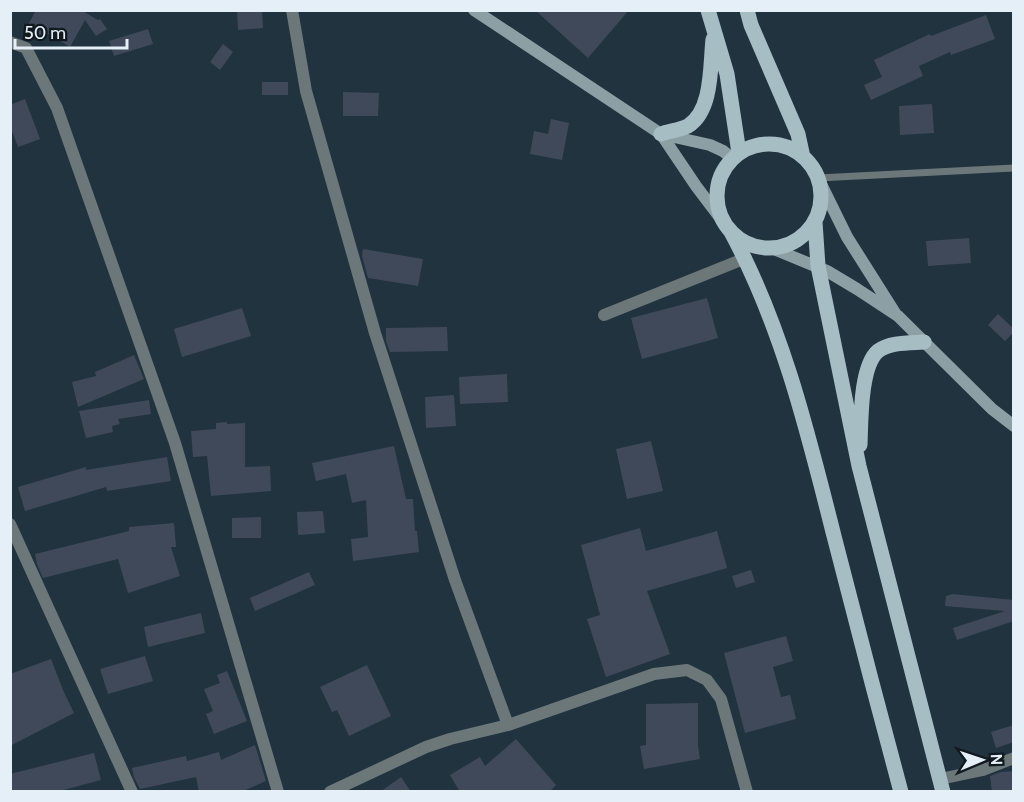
<svg xmlns="http://www.w3.org/2000/svg" width="1024" height="802" font-family="Cabin,sans-serif">
	<rect width="100%" height="100%" fill="#21333f"/>
	<!-- building -->
	<path fill="#3f495a" d="M36,10H81L98,20L100,19L107,29L96,36L85,20L70,47L48,34L45,38L27,27Z
		M237,10H262L263,28L238,30Z
		M535,10H629L588,58Z
		M986,15L995,39L951,55L950,52L919,66L923,76L871,100L864,85L882,77L874,60L930,34L931,36Z
		M148,29L153,44L114,56L109,41Z
		M223,44L233,52L220,70L210,62Z
		M262,82H288V95H262Z
		M343,92L379,93L378,116H343Z
		M25,99L40,139L18,147L10,126V105Z
		M932,104L934,133L900,135L899,106Z
		M551,119L569,123L562,160L530,154L534,131L548,134Z
		M969,238L971,263L928,266L926,241Z
		M363,249L423,259L418,286L368,278L362,256Z
		M707,298L718,338L642,359L631,318Z
		M242,308L251,336L182,357L174,329Z
		M998,314L1014,329V332L1005,341L988,325Z
		M447,327L448,351L390,352L386,341V328Z
		M134,355L144,379L78,407L72,382L96,376L95,372Z
		M507,374L508,402L460,404L459,377Z
		M454,395L456,426L426,428L425,397Z
		M149,400L151,414L118,419L120,424L112,426L113,432L86,438L79,411Z
		M227,422V424L245,423V467L270,466L271,491L211,496L207,456L193,457L191,431L216,429V423Z
		M651,441L663,491L627,499L616,449Z
		M394,446L406,499H413L415,531H417L419,552L353,561L351,539L368,537L366,500L352,503L346,474L316,481L312,463Z
		M167,457L171,481L107,491L106,487L25,511L18,487L86,467V470Z
		M323,511L325,533L298,535L297,512Z
		M261,517V538H232V518Z
		M174,523L176,547H171L180,576L128,593L118,559L43,578L37,564L35,554L129,531V527Z
		M640,528L646,551L717,531L727,568L647,591L670,654L606,677L587,619L600,615L581,545Z
		M751,570L755,582L736,588L732,576Z
		M309,572L315,585L255,611L250,598Z
		M952,594L1014,600V621L957,640L953,628L1005,611L945,606L946,596Z
		M201,613L205,633L148,647L144,627Z
		M786,636L793,661L773,667L781,697L790,695L796,719L745,733L724,653Z
		M145,656L153,681L108,694L100,669Z
		M51,659L63,690L74,713L10,746V674Z
		M367,665L391,716L349,736L337,710L332,712L320,687Z
		M227,671L247,721L214,734L206,714L213,711L204,689L220,683L217,675Z
		M698,703V746L700,759L644,769L640,746L646,745V704Z
		M1014,725V742L996,748L991,732Z
		M516,739L556,785L549,792H460L450,775L480,757L485,766Z
		M255,745L266,781L241,792H199L196,777L140,789L134,777L132,768L186,756L187,761L219,752L221,760Z
		M94,753L101,780L56,792H10V774Z
		M1014,771V792H992L990,776L1001,772Z
		M401,777L411,792H380Z"/>
	<g fill="none" stroke-linecap="round" stroke-linejoin="round">
		<!-- lane -->
		<path stroke="#6c777a" stroke-width="7" d="M818,178L1014,168"/>
		<!-- street -->
		<path stroke="#6c777a" stroke-width="12" d="M292,10L306,91L375,333L455,580L508,725
			M10,42L26,48L57,108L175,443L278,792
			M604,315L746,258
			M10,524L132,792
			M940,779L983,770L1014,758
			M330,792L426,747L450,739L508,725L654,674L687,670L707,680L721,699L747,792"/>
		<!-- secondary -->
		<path stroke="#8c9fa4" stroke-width="12" d="M474,10L661,134L710,145L723,151L733,159
			M661,134L696,186L724,223
			M818,178L847,237L895,313
			M769,247L827,271L857,289L898,316L992,409L1014,426"/>
		<!-- primary -->
		<path stroke="#a6bdc4" stroke-width="15" d="M708,10L727,74L739,153
			M747,10L751,25L798,134L803,157
			M661,134C669,131 680,130 688,126C713,110 710,66 713,39
			M717 196a52 52 0 1 1 104 0a52 52 0 1 1-104 0Z
			M815,222L818,266L859,466L943,792
			M731,232C782,326 808,433 834,536C856,621 878,707 901,792
			M860,445C861,422 860,366 878,351C890,342 910,343 924,342"/>
	</g>
	<!-- border -->
	<rect width="1024" height="802" fill="none" stroke="#e4eff7" stroke-width="24"/>
	<!-- north arrow -->
	<g transform="translate(982 760) rotate(88)" stroke="#11191f" stroke-width="4.5" paint-order="stroke">
	<path d="M0-4.5L10 22L0 15L-10 22Z" fill="#e4eff7"/>
	<text y="-9" font-size="16" font-weight="bold" text-anchor="middle" fill="#e4eff7">N</text>
	</g>
	<!-- scale -->
	<path d="M15 39v9h112v-9" fill="none" stroke="#e4eff7" stroke-width="3"/>
	<text x="24" y="39" font-size="18" fill="#e4eff7" stroke="#11191f" stroke-width="4.5" paint-order="stroke">50 m</text>
</svg>
